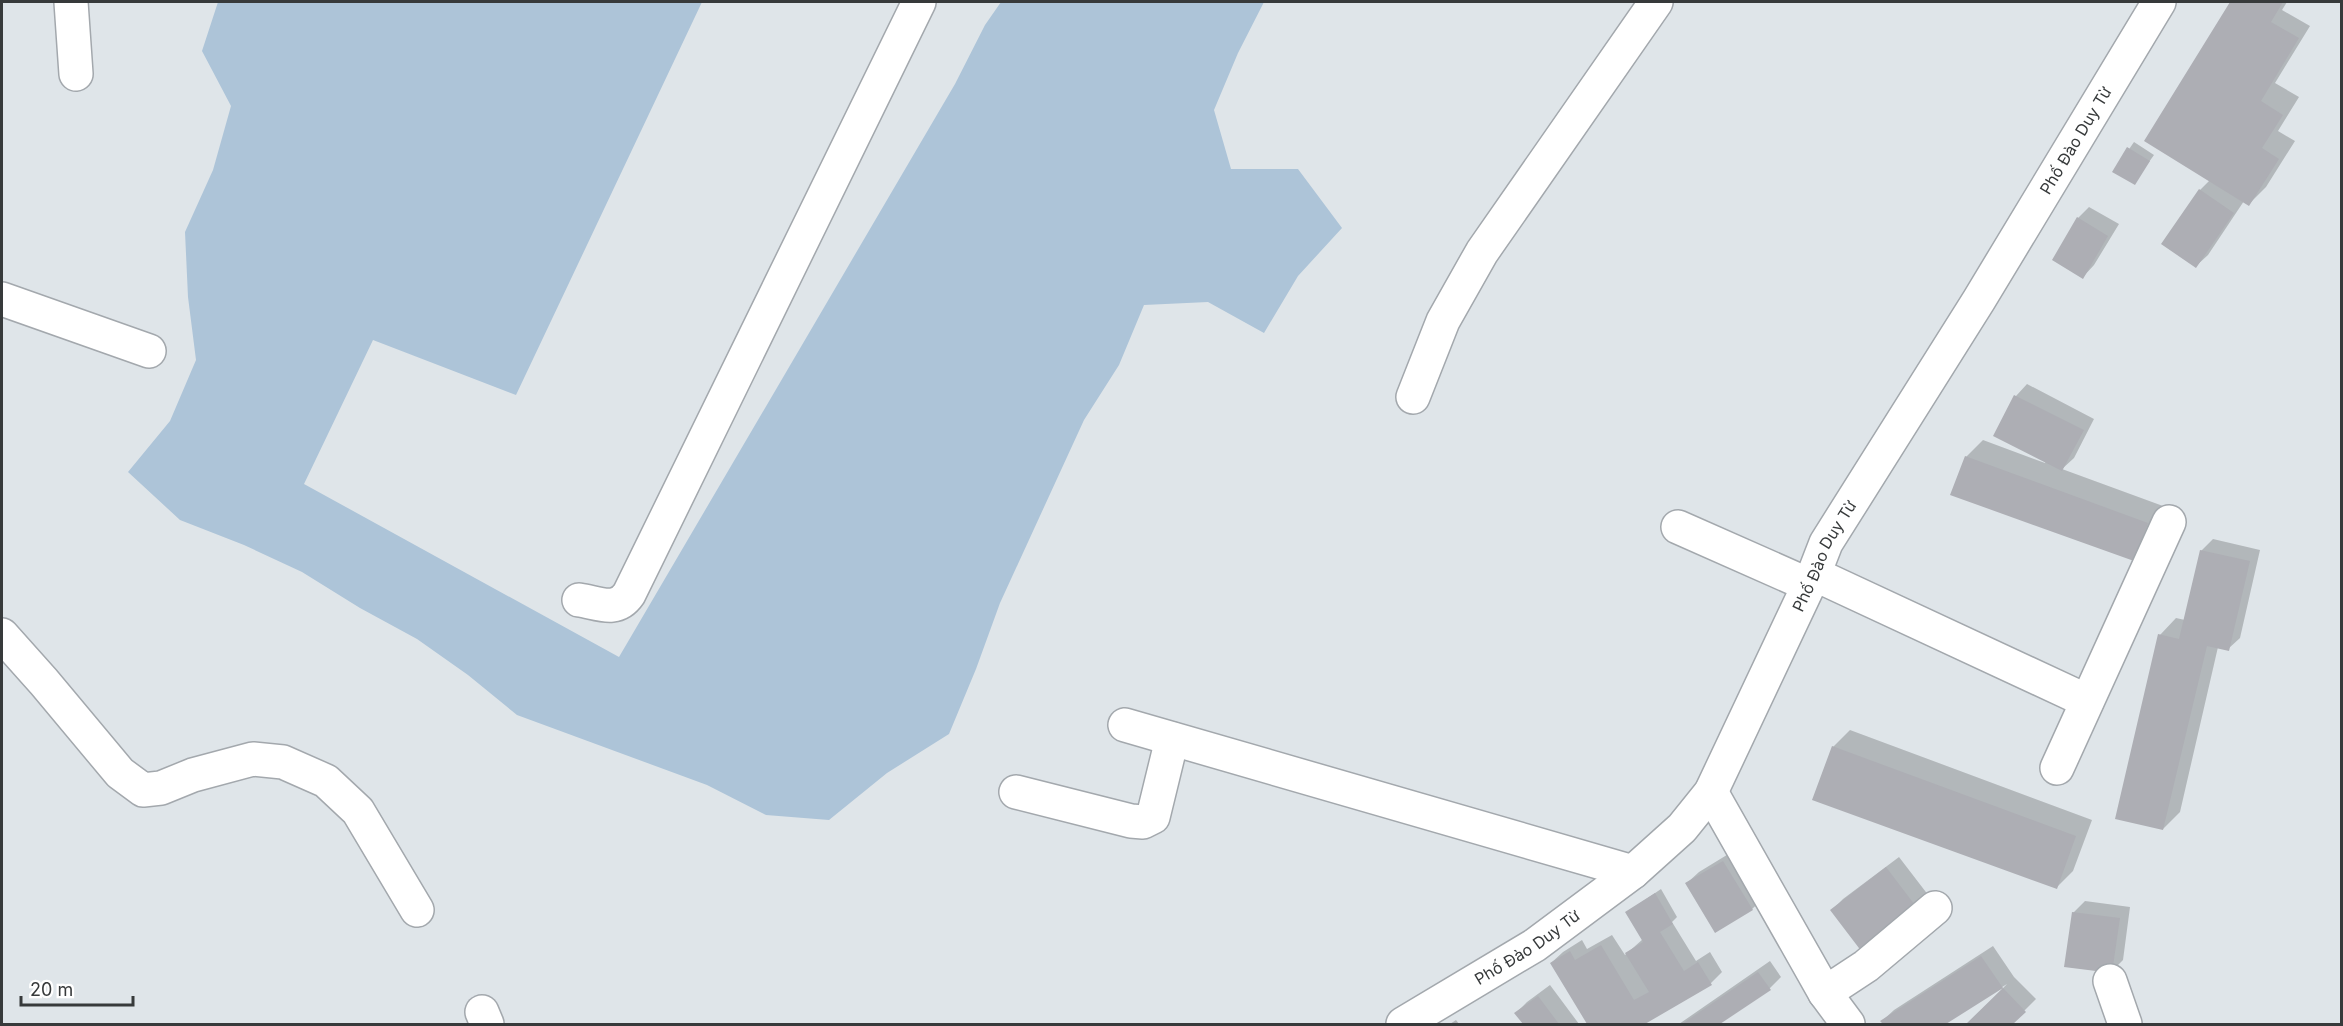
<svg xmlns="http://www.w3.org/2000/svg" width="2343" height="1026" font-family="Inter,sans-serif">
	<rect width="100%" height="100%" fill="#dfe5e9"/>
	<!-- green -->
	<path fill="#adc4d8" d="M218,2H702L516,395L373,340L304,484L619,657L955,84L985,25L1001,2H1264L1238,53L1214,110L1231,169H1298L1342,228L1298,276L1264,333L1208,302L1144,305L1119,365L1084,420L1000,603L976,669L949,734L887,773L829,820L766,815L707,785L517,715L468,675L417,639L360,608L302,572L244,545L180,520L128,472L170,421L196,360L188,297L185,232L213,170L231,106L202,51Z"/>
	<!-- shadow -->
	<path fill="#0003" d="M2232,2H2287L2282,10L2310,26L2275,83L2299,97L2278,131L2295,141L2266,187L2249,204L2244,201L2208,255L2196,266L2163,244L2200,190L2210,180L2146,141Z
		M2134,142L2154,155L2134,183L2114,171Z
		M2089,207L2119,224L2094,265L2083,277L2078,218Z
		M2027,384L2094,419L2074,458L2062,469L2163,506L2150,543L2133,560L1966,457L1983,440L2045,463L2046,461L1995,435L2016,396Z
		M2213,539L2260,550L2240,638L2228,649L2218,647L2180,812L2163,829L2160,635L2176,618L2185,620L2201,551Z
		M1850,730L2092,820L2073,871L2056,888L1833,747Z
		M1735,850L1764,898L1752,909L1687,883L1699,872Z
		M1899,857L1932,900L1920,911L1832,910L1843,899Z
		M1661,889L1677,917L1672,922L1696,961L1710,952L1722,972L1711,983L1642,1024H1589L1551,963L1563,952L1582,940L1587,949L1612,935L1625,955L1643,939L1627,912Z
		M2085,901L2130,907L2123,960L2111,972L2073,913Z
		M1993,946L2014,977L2036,999L2011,1024H1968L2007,984L1943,1024H1885L1882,1021L1894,1010Z
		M1770,961L1781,977L1770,988L1718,1024H1679Z
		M1550,985L1579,1024H1524L1516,1013L1527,1002Z
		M1456,1020L1459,1024H1450Z"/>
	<!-- building -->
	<path fill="#adaeb4" d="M2230,2H2283L2271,22L2299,38L2261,101L2283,115L2262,148L2279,159L2249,206L2144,141Z
		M2127,147L2150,161L2135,185L2112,172Z
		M2199,189L2234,213L2196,268L2161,244Z
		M2077,217L2108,236L2083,279L2052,260Z
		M2014,395L2084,430L2062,471L1993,436Z
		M1965,456L2148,523L2134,561L1950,495Z
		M2200,550L2250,561L2229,651L2207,646L2163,830L2115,819L2158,634L2179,639Z
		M1832,746L2076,836L2057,889L1812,800Z
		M1723,861L1753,910L1715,933L1685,883Z
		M1886,867L1921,913L1865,956L1830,910Z
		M1655,893L1673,924L1660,932L1684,971L1698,962L1712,985L1645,1024H1587L1550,963L1570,951L1575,960L1601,945L1634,1000L1649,992L1625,953L1643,942L1625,912Z
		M2072,912L2120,918L2112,973L2064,967Z
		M1981,956L2003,988L1946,1024H1883L1880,1021Z
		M1758,972L1771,990L1720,1024H1682Z
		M2003,988L2026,1012L2013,1024H1966Z
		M1538,996L1559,1024H1523L1514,1013Z"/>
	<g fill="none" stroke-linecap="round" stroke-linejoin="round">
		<defs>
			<g id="minor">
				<path d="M71,2L76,74"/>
				<path d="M2,299L149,351"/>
				<path d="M1413,397L1443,321L1482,252L1656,2"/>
				<path d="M1678,527L1809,585"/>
				<path d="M1814,574L2087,701"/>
				<path d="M579,600C599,603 616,613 629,594L919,2"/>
				<path d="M2,635L44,682L120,773L143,790L161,788L193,775L253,759L283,762L326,781L358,811L417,910"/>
				<path d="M1125,725L1633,872"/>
				<path d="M2057,768L2169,522"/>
				<path d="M1016,792L1131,821L1143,822L1153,817L1172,739"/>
				<path d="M1711,792L1825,993L1848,1024"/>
				<path d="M2110,981L2125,1024"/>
				<path d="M1825,993L1866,966L1935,908"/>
				<path d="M482,1012L487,1024"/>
				<path id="s1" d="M1403,1024L1535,945L1633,872L1682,828L1711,792L1814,574L1826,543L1979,300L2159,2"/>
			</g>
		</defs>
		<!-- minor casing -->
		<use href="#minor" stroke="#a3a8ad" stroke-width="36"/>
		<!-- minor -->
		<use href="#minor" stroke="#fff" stroke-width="33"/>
	</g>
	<g text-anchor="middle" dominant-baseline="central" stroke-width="6" stroke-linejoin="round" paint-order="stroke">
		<!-- street labels -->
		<g font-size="16" fill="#373a3b" stroke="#fff">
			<text stroke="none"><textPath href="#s1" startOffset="1136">Phố Đào Duy Từ</textPath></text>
			<text stroke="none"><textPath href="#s1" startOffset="650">Phố Đào Duy Từ</textPath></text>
			<text stroke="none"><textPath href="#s1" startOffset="146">Phố Đào Duy Từ</textPath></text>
		</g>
	</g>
	<!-- border -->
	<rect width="2343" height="1026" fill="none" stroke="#373a3b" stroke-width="6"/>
	<!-- scale -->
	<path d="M21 996v9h112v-9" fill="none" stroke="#373a3b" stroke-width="3"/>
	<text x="30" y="996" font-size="18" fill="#373a3b" stroke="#ffffff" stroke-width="4.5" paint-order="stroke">20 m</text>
</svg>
